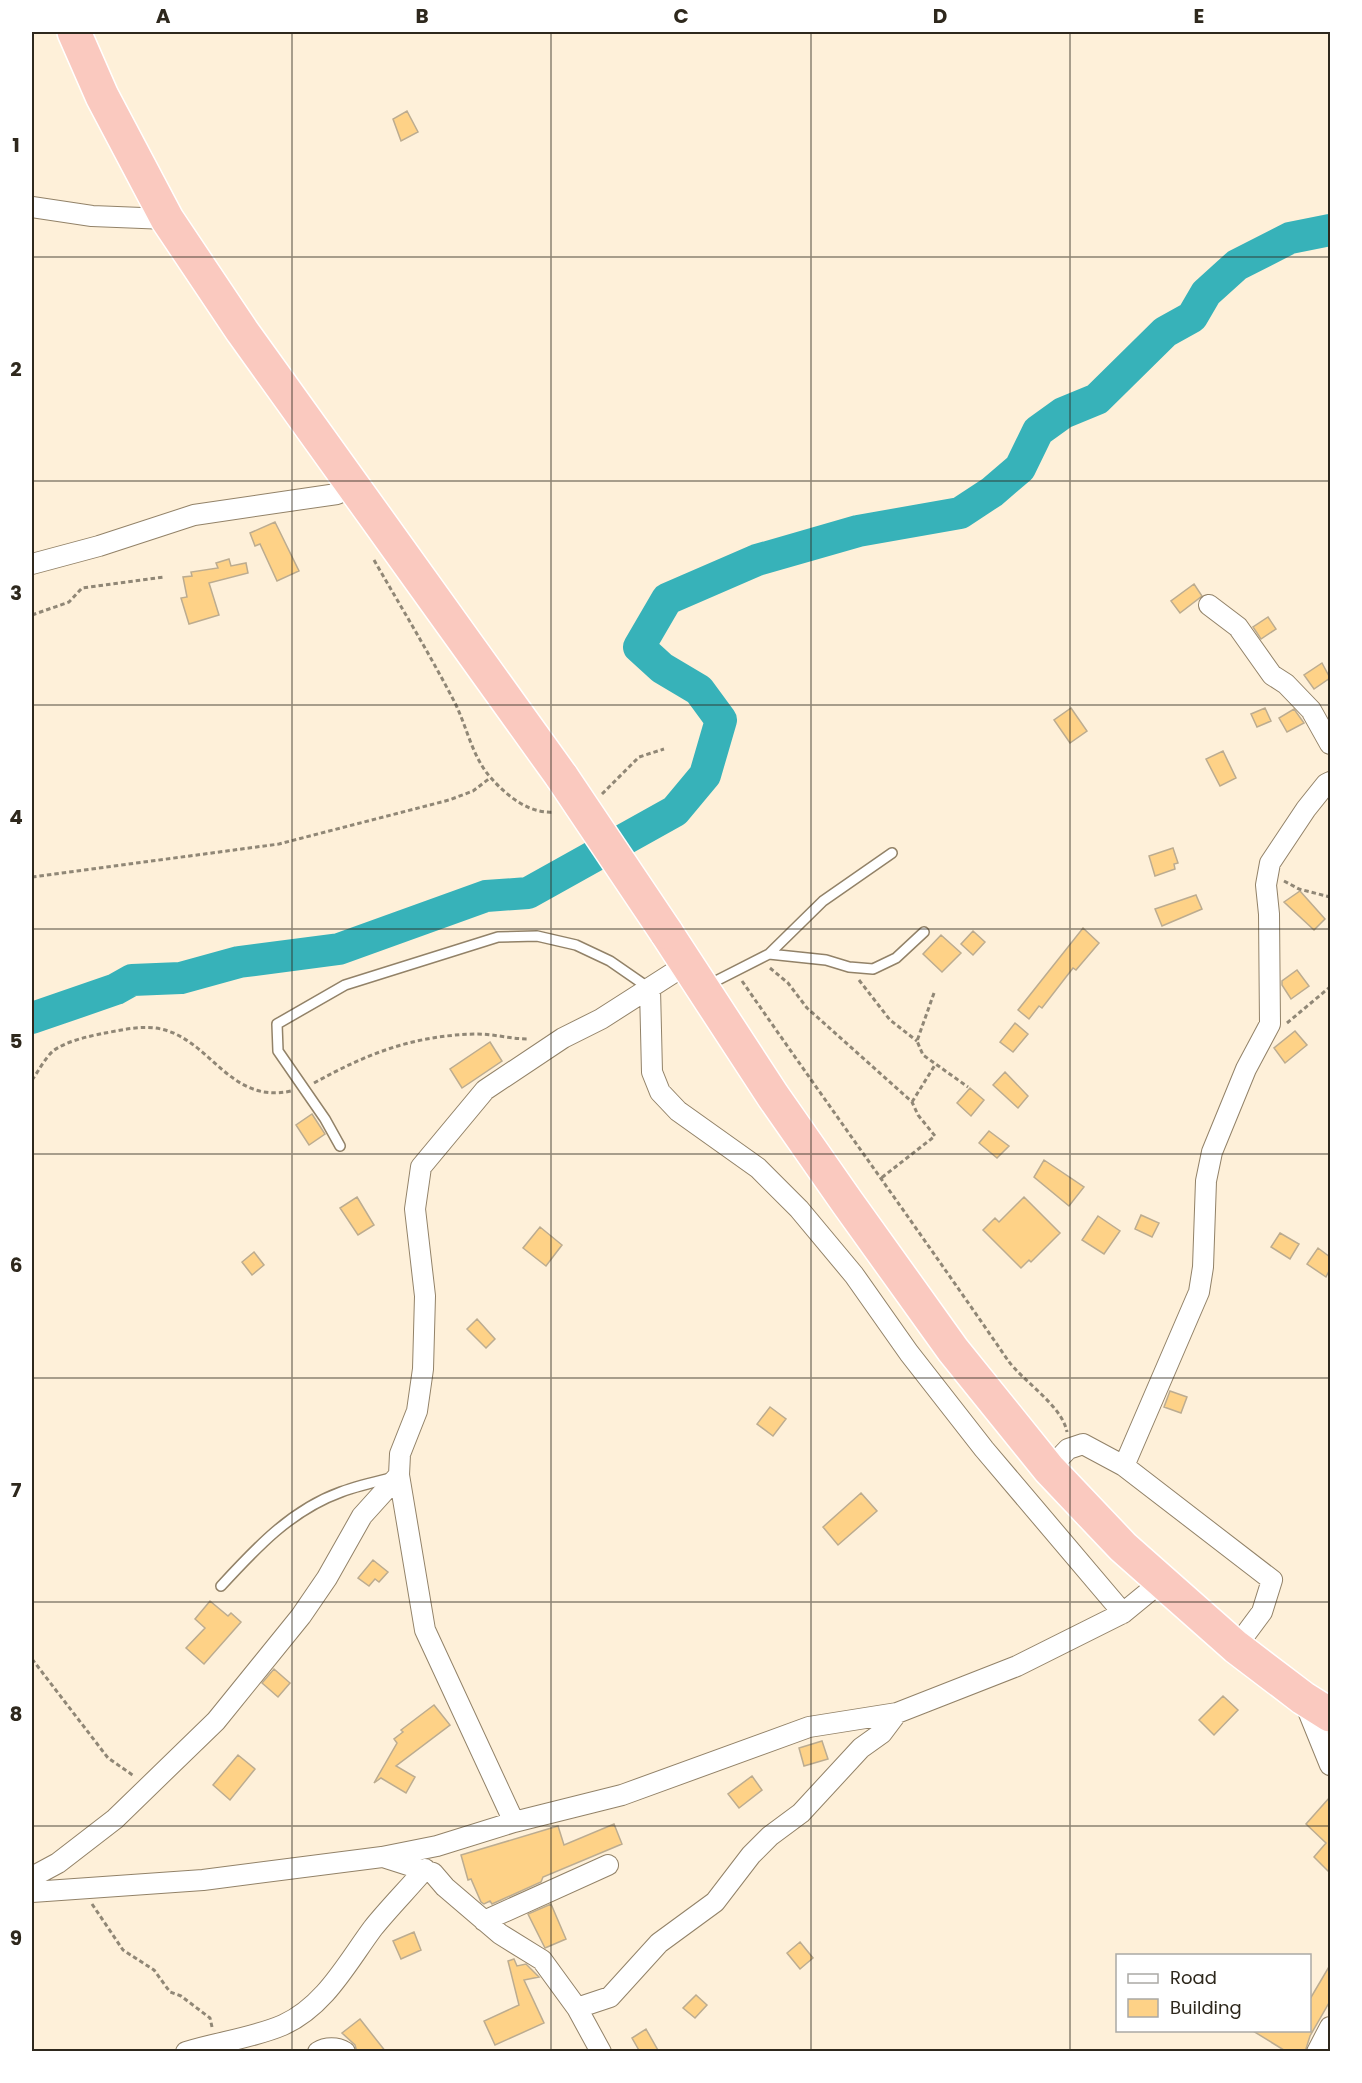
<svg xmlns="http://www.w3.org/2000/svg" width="1362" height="2083" font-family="Poppins,sans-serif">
	<rect width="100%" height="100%" fill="#fef0d9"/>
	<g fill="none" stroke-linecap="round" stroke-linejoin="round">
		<!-- river -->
		<path stroke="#37b2b9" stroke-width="32" d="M32,1018L116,989L132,980L181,978L239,962L339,949L486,896L528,893L675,811L705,775L721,720L699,690L662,668L639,647L667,599L757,560L858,531L960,513L992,492L1020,468L1038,431L1063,413L1097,399L1165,332L1192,317L1206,293L1237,265L1290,238L1330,230"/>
	</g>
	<!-- building -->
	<path fill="#fed287" stroke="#bcac90" stroke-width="1.5" d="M407,111L418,132L401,141L393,119Z
		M275,522L299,571L277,581L260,544L255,546L250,533Z
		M229,559L231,566L246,563L248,573L209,583L219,615L189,624L181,598L187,597L183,577L192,576L191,572L218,568L216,563Z
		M1194,584L1202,596L1180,613L1171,601Z
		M1268,617L1276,629L1261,639L1253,627Z
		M1322,663L1330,678L1314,689L1304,675Z
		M1071,708L1087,731L1070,743L1054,720Z
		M1265,708L1271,721L1257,727L1251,714Z
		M1294,709L1304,723L1287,732L1279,718Z
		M1223,751L1236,778L1220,786L1206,759Z
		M1173,848L1178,863L1174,864L1175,869L1155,876L1149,856Z
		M1300,891L1325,919L1314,930L1284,902Z
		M1196,895L1202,909L1162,926L1155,909Z
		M1083,928L1099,943L1076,970L1073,968L1042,1008L1039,1006L1029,1019L1018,1010Z
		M973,931L985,942L973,955L961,944Z
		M941,935L961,953L942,972L923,954Z
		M1297,970L1309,986L1291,999L1282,985V981Z
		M1015,1023L1028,1034L1013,1052L1000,1042Z
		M1295,1031L1307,1045L1285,1063L1274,1048Z
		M490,1042L502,1061L462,1088L450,1069Z
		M1005,1072L1028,1096L1018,1108L993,1085Z
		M970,1088L984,1100L971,1116L957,1103Z
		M312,1114L325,1134L309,1145L296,1125Z
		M989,1131L1009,1146L997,1158L979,1143Z
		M1044,1160L1084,1187L1069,1206L1034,1177Z
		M357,1197L374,1225L358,1235L340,1208Z
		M1024,1197L1060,1233L1031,1262L1029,1260L1021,1268L983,1230L995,1218L999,1222Z
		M1141,1215L1159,1223L1152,1237L1135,1229Z
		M1098,1216L1120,1231L1104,1254L1082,1240Z
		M540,1227L562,1245L546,1266L523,1248Z
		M1280,1233L1299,1244L1290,1259L1271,1247Z
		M1318,1248L1330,1257V1269L1326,1277L1307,1264Z
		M254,1252L264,1265L252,1275L242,1262Z
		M477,1319L495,1339L486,1348L467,1329Z
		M1170,1391L1187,1397L1181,1413L1164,1407Z
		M770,1407L786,1419L773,1436L757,1424Z
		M861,1493L877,1511L838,1545L823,1527Z
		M373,1560L388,1572L379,1582L375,1579L369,1586L358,1578Z
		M210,1601L228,1616L231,1613L241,1622L204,1664L186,1648L205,1628L195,1619Z
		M274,1669L290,1683L278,1697L262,1683Z
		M1223,1696L1238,1710L1214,1735L1199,1720Z
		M434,1705L450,1725L396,1766L415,1777L406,1793L381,1778L374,1783L397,1743L394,1739L403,1732L401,1730Z
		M822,1741L828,1759L804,1766L799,1748Z
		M238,1755L255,1769L230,1800L213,1785Z
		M752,1776L762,1790L739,1808L728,1794Z
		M1330,1797V1873L1314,1857L1326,1843L1306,1824Z
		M614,1824L622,1844L543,1877L541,1882L492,1904L490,1901L484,1904L481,1902L471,1879L468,1880L461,1855L558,1826L564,1845Z
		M551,1904L566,1939L545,1948L528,1914Z
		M414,1932L421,1950L401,1959L393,1941Z
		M800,1942L813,1958L800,1969L787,1953Z
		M514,1959L517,1966L526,1964L539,1977L524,1980L544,2023L495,2045L484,2021L519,2005L508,1961Z
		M1330,1965V2001L1310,2036L1305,2052H1287L1253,2031H1310V1999Z
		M696,1995L707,2005L695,2018L683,2008Z
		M360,2019L386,2052H357L355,2045L342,2033Z
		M646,2029L659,2052H640L632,2038Z"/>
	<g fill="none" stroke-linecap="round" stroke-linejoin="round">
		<defs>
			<path id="lane" d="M769,954L826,960L849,967L873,969L896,958L924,932
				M708,985L769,954L823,901L892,853
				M340,1146L325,1119L278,1051L277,1024L345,985L498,937L537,936L576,945L610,961L649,988
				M221,1586C256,1548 291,1510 341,1492C357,1486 374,1482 391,1478"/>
			<path id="street" d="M32,207L92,216L167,219
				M32,564L99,546L194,515L337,494L352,487
				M1209,605L1238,627L1272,675L1286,684L1311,710L1330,744
				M650,989L652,1072L660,1092L678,1111L758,1168L799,1209L854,1275L909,1353L984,1449L1123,1613
				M1124,1466L1199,1292L1203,1267L1206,1181L1212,1152L1246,1069L1270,1024L1269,914L1266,885L1270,863L1306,809L1326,784L1330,782
				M1049,1469L1068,1449L1083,1444L1124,1466L1272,1580L1262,1612L1236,1647
				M1304,1701L1330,1765
				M514,1822L425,1630L399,1475L400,1454L417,1411L423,1369L425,1296L415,1209L421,1167L485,1090L563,1038L601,1019L687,964
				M383,1857L433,1873L445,1887L500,1934L542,1960L577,2008
				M32,1877L58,1863L115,1819L216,1721L301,1616L327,1578L362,1516L399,1475
				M32,1892L203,1880L382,1857L437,1846L514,1822L622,1795L809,1727L897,1713L1017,1666L1123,1613L1162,1581
				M484,1921L608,1865
				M186,2052C218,2042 253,2038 283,2025C325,2006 347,1963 373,1928C389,1908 408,1889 425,1869
				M318,2052C326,2047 337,2047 345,2052
				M601,2052L577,2008L610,1997L659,1943L715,1902L751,1855L770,1836L801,1813L861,1748L882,1733L897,1713
				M1317,2052L1330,2027"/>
			<path id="highway" d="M74,32L102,96L167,219L242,331L562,777
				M666,932L773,1096L847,1202L953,1350L1049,1469L1123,1547L1236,1647L1303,1698L1330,1715"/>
		</defs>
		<!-- lane casing -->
		<use href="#lane" stroke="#928268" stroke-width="12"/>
		<!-- street casing -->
		<use href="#street" stroke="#928268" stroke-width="22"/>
		<!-- highway casing -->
		<use href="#highway" stroke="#fff" stroke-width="36"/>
		<!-- path -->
		<path stroke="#908776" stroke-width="3" stroke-dasharray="4.5 3" stroke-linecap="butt" d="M374,560C401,607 429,653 454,701C467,726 472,758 492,779C508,797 530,814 554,812
			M32,615L69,602L82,588L164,577
			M602,794L639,757L664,749
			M32,877L279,844L449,800L473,791L490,778
			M1284,881L1299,889L1330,897
			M770,968L788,983L807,1008L912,1102L918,1115L935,1136L880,1179
			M859,980L890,1020L917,1041
			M742,981C830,1108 920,1232 1007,1359C1022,1381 1062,1405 1067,1432
			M934,993L917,1041L923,1055L968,1087
			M1287,1023L1330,987
			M32,1080C38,1072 45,1058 53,1051C66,1041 90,1036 105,1033C122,1030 138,1026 155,1028C210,1035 227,1105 291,1091
			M314,1083C368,1053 415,1035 477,1034C494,1034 511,1039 528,1039
			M912,1102L935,1065
			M32,1659L108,1758L134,1776
			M92,1904L123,1950L154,1970L170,1992L181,1996L210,2018L212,2027"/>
		<!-- lane -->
		<use href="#lane" stroke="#fff" stroke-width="9"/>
		<!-- street -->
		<use href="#street" stroke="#fff" stroke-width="20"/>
		<!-- highway -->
		<use href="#highway" stroke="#fac9bf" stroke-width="33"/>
		<defs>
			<path id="highway-bridge" d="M562,777L666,932"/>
		</defs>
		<!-- highway-bridge casing -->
		<use href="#highway-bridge" stroke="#fff" stroke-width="36" stroke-linecap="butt"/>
		<!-- highway-bridge -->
		<use href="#highway-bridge" stroke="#fac9bf" stroke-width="33"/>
	</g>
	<!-- grid -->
	<path fill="none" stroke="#2e281d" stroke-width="1.5" stroke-opacity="0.55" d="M292,32V2052M551,32V2052M811,32V2052M1070,32V2052M32,257H1330M32,481H1330M32,705H1330M32,929H1330M32,1154H1330M32,1378H1330M32,1602H1330M32,1826H1330"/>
	<!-- border -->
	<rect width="1362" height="2083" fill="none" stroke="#ffffff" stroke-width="66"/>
	<!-- legend -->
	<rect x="1116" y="1954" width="195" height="78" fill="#ffffff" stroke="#aba9a5" stroke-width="1.5"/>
	<rect x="1128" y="1974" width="30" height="9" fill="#ffffff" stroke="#aba9a5" stroke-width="1.5"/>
	<text x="1170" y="1984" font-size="18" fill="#2e281d">Road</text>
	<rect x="1128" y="1999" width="30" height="18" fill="#fed287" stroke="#aba9a5" stroke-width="1.5"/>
	<text x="1170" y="2014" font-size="18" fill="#2e281d">Building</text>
	<rect x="33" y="33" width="1296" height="2017" fill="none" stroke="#2e281d" stroke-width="2"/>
	<g font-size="20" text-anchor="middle" font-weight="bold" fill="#2e281d">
		<text x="163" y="23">A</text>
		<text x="422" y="23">B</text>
		<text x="681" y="23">C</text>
		<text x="940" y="23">D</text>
		<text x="1199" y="23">E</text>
		<text x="16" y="152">1</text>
		<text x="16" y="376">2</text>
		<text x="16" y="600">3</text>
		<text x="16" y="824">4</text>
		<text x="16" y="1048">5</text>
		<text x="16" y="1272">6</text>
		<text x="16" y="1497">7</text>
		<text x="16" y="1721">8</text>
		<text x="16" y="1945">9</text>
	</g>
</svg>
